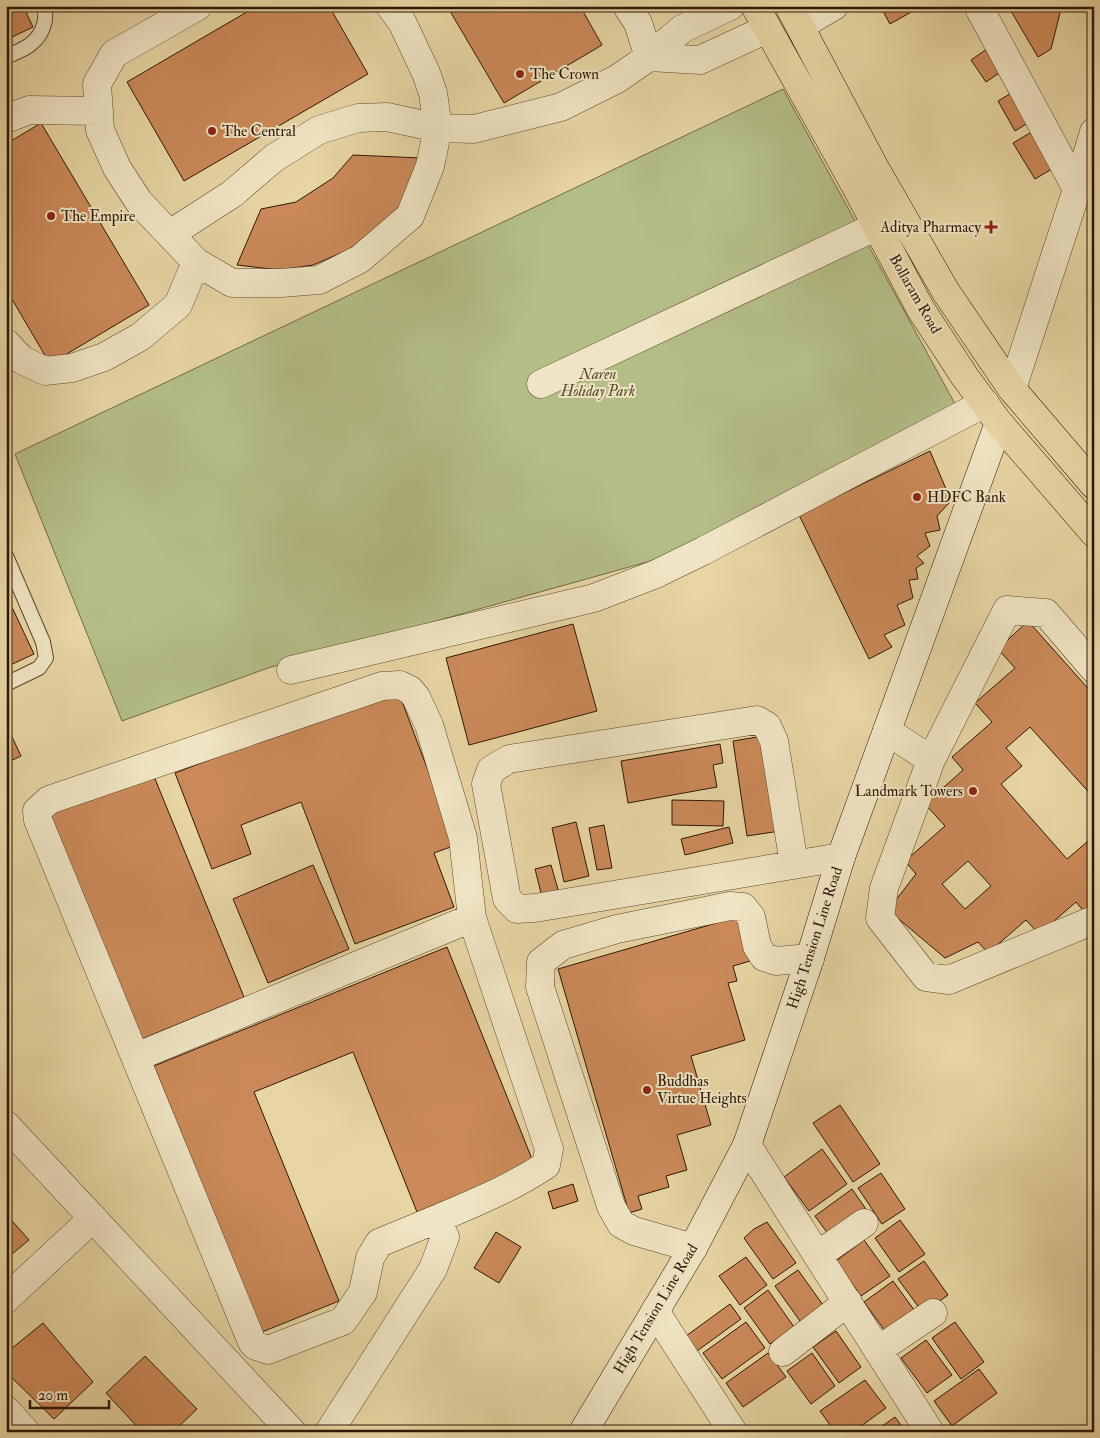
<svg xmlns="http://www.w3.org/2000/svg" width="1100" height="1438" font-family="'IM FELL Double Pica',serif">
	<rect width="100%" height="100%" fill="#e7d5a3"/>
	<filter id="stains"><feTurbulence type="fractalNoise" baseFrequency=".004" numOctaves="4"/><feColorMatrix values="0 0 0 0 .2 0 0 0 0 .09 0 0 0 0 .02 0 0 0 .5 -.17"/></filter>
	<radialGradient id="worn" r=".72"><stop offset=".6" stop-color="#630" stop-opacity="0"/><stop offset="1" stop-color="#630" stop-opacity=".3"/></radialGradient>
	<!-- green -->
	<path fill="#b4bd86" stroke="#726a46" d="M783,89L955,404L665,557L268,668L122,721L15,454Z"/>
	<!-- building -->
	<path fill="#cb8959" stroke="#2f1706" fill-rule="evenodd" d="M6,6H23L33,27L6,40Z
		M257,6H329L368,74L184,181L127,82Z
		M447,6H580L602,45L504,103Z
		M880,6H922L890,24Z
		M1008,6H1056L1060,13L1051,49L1038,57Z
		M987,49L1002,71L986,82L971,60Z
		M1013,92L1031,121L1015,131L998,101Z
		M41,123L149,305L50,364L6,289V144Z
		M1035,130L1057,166L1035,179L1013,143Z
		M353,155L421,158L406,198L381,228L348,250L313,265L279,270L237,265L261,209L296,202L333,178Z
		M930,451L951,501L937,516L940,530L925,533L930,546L917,556L924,563L916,568L918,579L909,580L913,598L897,605L905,625L884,635L892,647L869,659L799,515Z
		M10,603L34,654L6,667V604Z
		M1028,621L1094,695V798L1030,727L1006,748L1022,766L1001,784L1067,859L1094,836V911L1088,916L1076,902L1039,934L1026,920L988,953L978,942L945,958L888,910L916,874L905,861L945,826L925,804L963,770L952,757L992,722L975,703L1015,668L998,649ZM968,861L991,886L965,909L942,884Z
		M573,624L597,711L469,745L446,658Z
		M397,688L456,845L434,853L454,907L355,944L301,802L241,825L251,854L212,869L175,773Z
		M6,724L21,756L6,763Z
		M763,736L780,831L747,836L733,741Z
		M720,744L723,763L713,765L717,787L628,803L621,761Z
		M151,769L244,997L137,1041L44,813Z
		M672,800L724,801L723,826L672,825Z
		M576,822L589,876L564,882L552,828Z
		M604,825L612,868L597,870L589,828Z
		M729,827L733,843L685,855L681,839Z
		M313,865L349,949L268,983L233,899Z
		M551,865L559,893L542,897L535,869Z
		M737,917L750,961L733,966L737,981L728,983L745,1040L691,1056L711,1125L677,1135L687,1170L666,1176L669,1187L638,1196L642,1209L629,1213L558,969Z
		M447,947L534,1164L417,1212L353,1052L254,1092L339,1301L262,1332L154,1066Z
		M840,1105L880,1164L853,1182L813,1123Z
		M822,1149L847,1184L809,1211L784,1177Z
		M881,1173L905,1209L882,1224L858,1188Z
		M573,1184L578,1201L553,1209L548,1192Z
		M852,1189L868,1212L831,1238L815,1216Z
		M6,1214L29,1240L6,1259Z
		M900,1220L925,1254L899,1272L875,1238Z
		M767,1222L796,1263L773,1279L744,1238L754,1229Z
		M496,1232L521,1247L499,1283L474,1268Z
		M864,1240L890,1276L861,1296L836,1261Z
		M746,1257L767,1285L740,1305L719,1276Z
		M924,1261L948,1295L923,1313L898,1279Z
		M798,1270L828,1312L805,1328L775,1286Z
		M893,1281L917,1314L888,1335L864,1302Z
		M768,1290L794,1327L770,1344L744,1308Z
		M730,1304L741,1319L697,1351L686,1336Z
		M746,1322L765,1348L722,1379L703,1353Z
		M955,1322L984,1362L961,1379L932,1338Z
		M43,1323L93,1382L54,1419L6,1372V1353Z
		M836,1331L861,1367L839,1383L813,1347Z
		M926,1340L952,1375L927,1393L901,1358Z
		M768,1353L786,1377L743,1407L726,1383Z
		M812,1353L835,1386L811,1404L787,1371Z
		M145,1356L197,1409L173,1432H142L106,1393Z
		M979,1369L997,1393L952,1426L934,1401Z
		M865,1380L886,1408L853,1432H835L820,1411Z
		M895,1417L906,1432H874Z"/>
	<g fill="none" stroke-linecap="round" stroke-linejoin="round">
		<defs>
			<path id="service" d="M6,57C14,53 26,49 32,43C42,35 49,18 43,6
				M6,556L43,642L46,658L39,668L6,684"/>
			<path id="minor" d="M198,6L114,54L97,84L100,130L117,168L139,202L196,262L232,283H281L319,280L360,259L410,216L430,166L438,128L433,93L426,73L402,22L390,6
				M730,6L682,29L649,57L700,60L767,29
				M978,6L1077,189
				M800,26L834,6
				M6,119L29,110L99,111
				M170,234L232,194L274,158L319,130L358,118L387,117L438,128L474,129L561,107L617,79L649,57L638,23L627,6
				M6,343L22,360L45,371L72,368L104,357L140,337L178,305L196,262
				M541,384L877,226
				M1094,669L1046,613L1007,610L931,760L884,888L880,918L926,977L949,980L1094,920
				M291,670L594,598L656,574L703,551L985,403
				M887,731L931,760
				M794,864L774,741L767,726L757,720L509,759L491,770L486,784L507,899L517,909L535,908L841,857
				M136,1057L472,918
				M6,1125L292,1432
				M747,1145L930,1432
				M693,1248L634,1231L621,1224L611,1206L540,987L541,962L563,945L617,929L730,906L743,907L751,917L757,946L764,957L776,961L810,958
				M818,1255L864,1223
				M6,1299L93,1218
				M655,1311L733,1432
				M878,1350L933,1313
				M783,1352L848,1302
				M6,1410L26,1432
				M329,1432L433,1269L445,1237L437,1219C474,1203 512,1188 546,1165L549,1149L472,918L463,838L429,725L416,697L410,690L400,685L382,686L49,800L37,811L38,820L252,1342L256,1346L268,1350L343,1321L363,1292L370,1258L379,1243L437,1219"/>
			<path id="tertiary" d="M1012,389L1077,189L1094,132"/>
			<path id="secondary" d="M583,1432L693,1248L747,1145L810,958L841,857L999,423"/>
			<path id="primary" d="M755,6L855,185L920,308L965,377L999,423L1094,533
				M789,6L876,170L946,292L1012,389L1094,485"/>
		</defs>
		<!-- service casing -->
		<use href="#service" stroke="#5d462d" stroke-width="16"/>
		<!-- minor casing -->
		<use href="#minor" stroke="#5d462d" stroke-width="29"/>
		<!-- tertiary casing -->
		<use href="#tertiary" stroke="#5d462d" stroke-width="29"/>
		<!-- secondary casing -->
		<use href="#secondary" stroke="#2f1706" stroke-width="29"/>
		<!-- primary casing -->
		<use href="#primary" stroke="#2f1706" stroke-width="29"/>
		<!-- service -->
		<use href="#service" stroke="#efe4c3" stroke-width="14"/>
		<!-- minor -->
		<use href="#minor" stroke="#efe4c3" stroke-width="28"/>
		<!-- tertiary -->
		<use href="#tertiary" stroke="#efe4c3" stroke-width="28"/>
		<!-- secondary -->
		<use href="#secondary" stroke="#efe4c3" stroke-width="28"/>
		<!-- primary -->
		<use href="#primary" stroke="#e7d5a3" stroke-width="28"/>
	</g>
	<!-- markers -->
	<g fill="#8f2418" stroke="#efe4c3" stroke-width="2">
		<circle cx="520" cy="74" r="5"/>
		<circle cx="212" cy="131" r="5"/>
		<circle cx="51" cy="216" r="5"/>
		<path d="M988.5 219.5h5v5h5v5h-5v5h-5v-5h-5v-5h5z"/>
		<circle cx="917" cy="497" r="5"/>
		<circle cx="973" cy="791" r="5"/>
		<circle cx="647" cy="1090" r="5"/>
	</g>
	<g text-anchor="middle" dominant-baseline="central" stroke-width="4" stroke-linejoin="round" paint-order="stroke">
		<!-- poi labels -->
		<g font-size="15" fill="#2f1706" stroke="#efe4c3" text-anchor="start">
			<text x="530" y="74">The Crown</text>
			<text x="222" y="131">The Central</text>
			<text x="61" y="216">The Empire</text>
			<text x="981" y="227" text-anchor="end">Aditya Pharmacy</text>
			<text x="927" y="497">HDFC Bank</text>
			<text x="963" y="791" text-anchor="end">Landmark Towers</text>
			<text x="657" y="1081">Buddhas<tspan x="657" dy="17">Virtue Heights</tspan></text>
		</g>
		<!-- street labels -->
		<g font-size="15" fill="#2f1706" stroke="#efe4c3">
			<text transform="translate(915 294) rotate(60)">Bollaram Road</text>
			<text transform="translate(815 938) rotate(-72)">High Tension Line Road</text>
			<text transform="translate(656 1309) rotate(-59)">High Tension Line Road</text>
		</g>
		<!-- park labels -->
		<g font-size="15" font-style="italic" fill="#57492c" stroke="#efe4c3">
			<text x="598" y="374">Naren<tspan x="598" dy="17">Holiday Park</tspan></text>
		</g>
	</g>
	<!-- margin -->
	<rect width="1100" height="1438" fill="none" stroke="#e7d5a3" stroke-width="25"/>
	<rect x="8" y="8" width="1085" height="1423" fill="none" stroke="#2f1706" stroke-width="2.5"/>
	<rect x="12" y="12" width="1075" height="1413" fill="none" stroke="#2f1706"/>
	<!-- scale -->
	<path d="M30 1400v8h79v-8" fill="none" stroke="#2f1706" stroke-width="2.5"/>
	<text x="38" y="1400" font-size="15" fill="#2f1706" stroke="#efe4c3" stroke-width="4" paint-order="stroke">20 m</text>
	<rect width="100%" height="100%" filter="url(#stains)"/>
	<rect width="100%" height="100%" fill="url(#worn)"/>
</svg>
